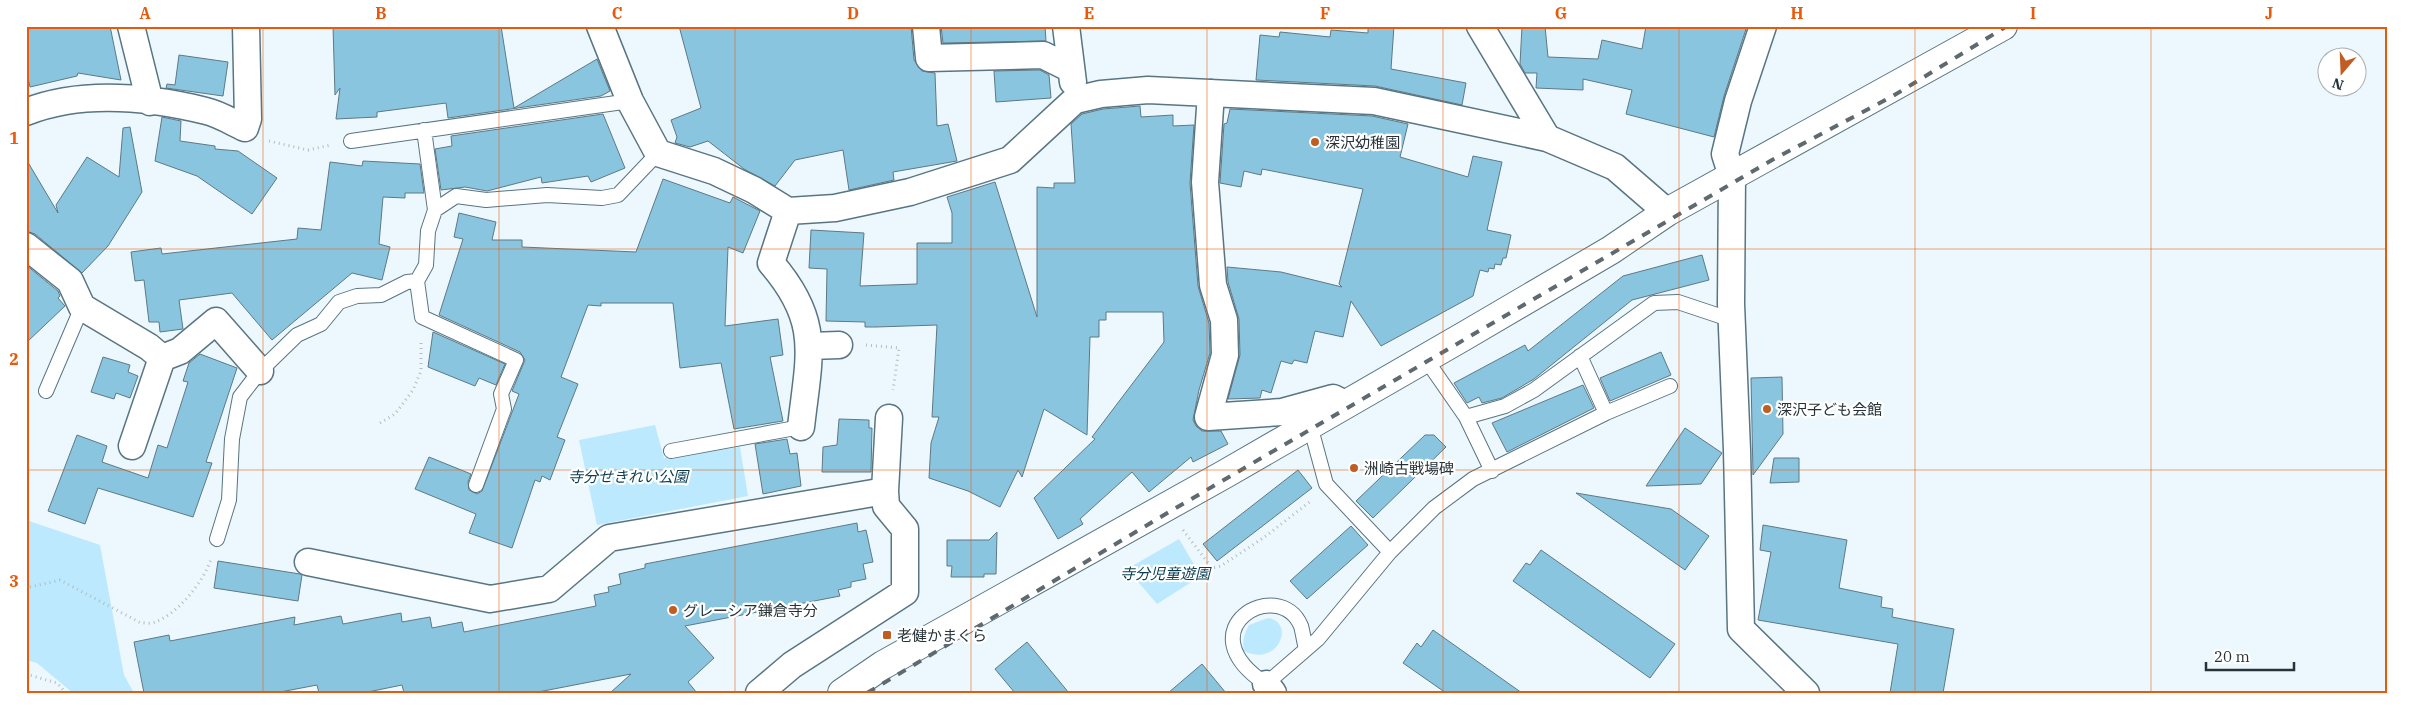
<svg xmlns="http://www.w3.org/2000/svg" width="2414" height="719" font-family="'IBM Plex Serif','Noto Sans JP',serif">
	<rect width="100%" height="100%" fill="#ecf8fe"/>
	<!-- green -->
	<path fill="#bce9fe" d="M655,425L664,458L740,447L748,496L597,525L579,440Z
		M26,520L100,545L124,675L134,693H73L37,663L26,660Z
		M1179,539L1201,576L1157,604L1127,569Z
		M1268,618C1296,622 1278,668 1244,651C1242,641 1244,634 1249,625Z"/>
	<!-- building -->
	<path fill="#8ac5e0" stroke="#5d7986" d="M26,26H110L121,80L78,73L77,76L30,87L26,69Z
		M333,26H501L514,108L597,59L610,91L601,96L448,118L446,103L377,112V117L336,119L340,88L335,95Z
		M679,26H911L914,60L922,71L935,73L937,126L948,124L957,161L893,172L894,180L849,190L843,150L795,160L775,186L744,169L708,141L690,147L675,143L677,137L671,120L701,108Z
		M941,26H1045L1046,41L943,43Z
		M1368,26H1394L1391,69L1466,83L1462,105L1375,86L1256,80L1260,35L1279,37L1280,32L1330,37L1331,30L1368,33Z
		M1522,26H1545L1548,57L1598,59L1602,40L1642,49L1646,26H1747L1724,96L1714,137L1626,114L1632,90L1583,79V90L1536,88L1537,73H1525L1520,64Z
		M179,55L228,62L223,96L166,88L167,84L175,85Z
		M1040,70L1049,75L1051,98L996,102L994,71Z
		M1140,106L1141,117L1173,115V126L1194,125L1190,183L1198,286L1209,323L1210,353L1199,390L1193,420L1196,426L1202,431H1221L1228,444L1193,462L1191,457L1149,492L1132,472L1080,519L1083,524L1058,539L1034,498L1095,439L1092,437L1164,342L1163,312H1106V320H1099V337H1090L1087,435L1044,409L1022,477L1018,470L1000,507L968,491L929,478L931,443L939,417H932L937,325L876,327H865V322L826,321L827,269L809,268L811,230L864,233L860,286L917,284V243H952V213L947,197L995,182L1037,317V187L1054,188V183H1075L1071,124L1082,114L1103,109Z
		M1230,109L1372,116L1408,124L1400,157L1468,177L1473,156L1502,162L1487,230L1511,235L1506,258H1503L1501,265L1495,264L1494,269L1489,268L1488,272L1480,270L1473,296L1381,346L1351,301L1343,337L1315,331L1307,363L1294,360L1292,364L1281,361L1271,393L1262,390L1260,398L1228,399L1240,355L1239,319L1228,282L1227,267L1281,272L1342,287L1339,284L1363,189L1262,169L1261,175L1244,171L1241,187L1220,183L1224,124L1227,123Z
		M603,114L625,168L591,182L588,176L542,183L541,177L487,191L465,187L441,190L435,149L452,146L451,136Z
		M162,117L181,121L180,141L215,146V149L238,151L277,178L252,214L197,176L155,161Z
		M130,127L142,192L108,246L82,273L35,234L26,231V159L58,213L56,205L87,157L119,177L123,128Z
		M363,161L420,164L424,193H405V198L383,197L379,244L390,247L382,280L352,273L272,340L232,293L179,300L183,329L160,332L159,322H149L144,280L135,281L131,252L161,248L162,254L297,239L298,228L321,230L330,162L362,166Z
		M663,179L730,203L733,197L760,211L743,253L728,247L725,326L778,319L783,355L770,357L783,421L734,429L721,363L680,368L673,303H601V306L588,305L561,377L578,384L557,437L565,440L550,480L542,476L540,482L535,480L512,548L469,533L476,514L415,489L429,457L471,474L468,482L469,490L477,494L482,491L519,394L512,391L525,360L520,352L439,315L463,239L454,237L459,213L496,222L492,240H522V247L636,252Z
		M1702,255L1709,280L1632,300L1534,379L1502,398L1482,403L1479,397L1467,403L1454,383L1525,345L1528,351L1623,276Z
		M26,265L58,291L60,296L58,298L65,306L26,343Z
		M433,332L505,364L496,385L479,378L475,386L428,367Z
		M1661,352L1671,375L1610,401L1600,378Z
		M200,354L237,368L206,462L212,463L193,517L98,488L85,524L48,511L77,435L107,446L102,462L148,478L158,445L167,448L188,382L183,381L189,363Z
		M103,357L130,365L128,372L138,376L130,398L116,393L114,399L91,392Z
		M1782,377L1783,434L1753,475L1751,378Z
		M1583,385L1594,408L1507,452L1492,423Z
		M839,419L869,420V428H872L871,472H822L823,447L837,445Z
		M1685,428L1722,453L1701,484L1646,486Z
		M1425,435H1434L1446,447L1373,518L1356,501Z
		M787,439L790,454L797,453L801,486L763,494L755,444Z
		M1774,458H1799V482L1770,483Z
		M1298,470L1312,488L1217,561L1203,544Z
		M1576,493L1671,509L1709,536L1685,570Z
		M857,523L858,532L866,530L873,562L863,564L866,579L851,582V587L838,590L840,596L685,626L714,658L688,682L697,693H610L631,674L533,693H404L402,685L363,693H319L317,685L275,693H144L134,642L169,635L170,641L295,617L294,625L341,616L343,624L401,613L402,622L430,617L432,628L462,622L464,632L596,606L594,595L609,592L608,587L621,584L619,574L645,568V564Z
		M1763,525L1847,540L1839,588L1882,597L1881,607L1893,609L1892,617L1954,629L1943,693H1890L1898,644L1758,620L1771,552L1760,550Z
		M1351,526L1368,545L1307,599L1290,581Z
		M997,532L996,574H984V577H951L952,566H947V540H989Z
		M1541,550L1675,644L1650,678L1513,581L1526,563L1530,565Z
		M218,561L300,574L302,575L298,601L214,588Z
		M1433,630L1522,693H1446L1403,663L1417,643L1421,647Z
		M1027,642L1069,693H1015L995,669Z
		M1202,664L1226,693H1168Z"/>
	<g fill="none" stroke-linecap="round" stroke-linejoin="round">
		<defs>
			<path id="service" d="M351,141L630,101
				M435,210L456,196L486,200L547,195L602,198L618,195L658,153
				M417,281L422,317L516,360L501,394L504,409L476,485
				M1580,356L1606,413
				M1425,358L1466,417L1492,471
				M46,391L82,307
				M1466,417L1505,406L1534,390L1654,303L1678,302L1732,320
				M1310,425L1326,484L1390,552
				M671,451L801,427
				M217,539L229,500L232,439L240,397L260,371L297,335L321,324L339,302L357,296L381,295L407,282L417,281L426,265L428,231L435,210L424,130
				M1306,649C1304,642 1303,633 1301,626C1279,575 1183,629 1266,684L1318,639L1390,552L1434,508L1473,479L1606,413L1670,386"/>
			<path id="minor" d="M131,26L150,102
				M600,26L630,101L658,153L714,171L754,190L788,211L835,208L910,192L1010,160L1075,100L1101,94L1148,90L1374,101L1547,138L1615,167L1667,212
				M926,26L929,58L1043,55L1071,69
				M1066,26L1073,82
				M1480,26L1547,138
				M1763,26L1738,101L1725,154L1732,176L1731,304L1737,450L1741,629L1806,693
				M1211,93L1205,182L1213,285L1224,320L1225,355L1208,417L1282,412L1333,398L1345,404
				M26,112C82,90 149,97 206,111C219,114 232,122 245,128L248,119L246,26
				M788,211L771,263C822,322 809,355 801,427
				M26,246L70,281L82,307L149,347L162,358
				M810,346L839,345
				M132,446L162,358L180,351L216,321L260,371
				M885,491L889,418
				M308,562L490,599L549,589L609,538L885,491L886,506L905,529V592L792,665L759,693
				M1266,684L1273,693"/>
			<path id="tertiary" d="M842,693L883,665L1225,474L1466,335L1611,250L1667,212L2003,26"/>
		</defs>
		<!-- service casing -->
		<use href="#service" stroke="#597582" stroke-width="16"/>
		<!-- minor casing -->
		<use href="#minor" stroke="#597582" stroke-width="29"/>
		<!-- tertiary casing -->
		<use href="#tertiary" stroke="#597582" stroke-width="30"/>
		<!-- path -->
		<path stroke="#b1bdc2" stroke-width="3" stroke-dasharray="1 4" stroke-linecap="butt" d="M269,141L308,150L331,145
			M866,345L899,348L893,390
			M380,423L395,414L413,390L421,371V340
			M1183,530L1212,568L1221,566L1266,536L1312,500
			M26,590L30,587L60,580L139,622C144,623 151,624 155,622C178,614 204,581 211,559
			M26,674L57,683L66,693"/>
		<!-- service -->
		<use href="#service" stroke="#fff" stroke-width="14"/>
		<!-- minor -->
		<use href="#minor" stroke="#fff" stroke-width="26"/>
		<!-- tertiary -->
		<use href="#tertiary" stroke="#fff" stroke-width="28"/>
		<!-- rail -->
		<path stroke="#5e6a6f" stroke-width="4" stroke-dasharray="9 9" stroke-linecap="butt" d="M867,693L1169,512L1772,160L1893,96L2007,26"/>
	</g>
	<!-- grid -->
	<path fill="none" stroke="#e8590c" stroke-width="1" stroke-opacity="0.55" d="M263,26V693M499,26V693M735,26V693M971,26V693M1207,26V693M1443,26V693M1679,26V693M1915,26V693M2151,26V693M26,249H2388M26,470H2388"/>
	<!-- markers -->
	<g fill="#bf5d22" stroke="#fff" stroke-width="2">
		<circle cx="1315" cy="142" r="5"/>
		<circle cx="1767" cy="409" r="5"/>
		<circle cx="1354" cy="468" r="5"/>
		<circle cx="673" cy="610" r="5"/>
		<rect x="882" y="630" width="10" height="10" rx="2.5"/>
	</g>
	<g text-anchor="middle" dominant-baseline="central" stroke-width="4.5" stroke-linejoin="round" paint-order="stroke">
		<!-- poi labels -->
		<g font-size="15" fill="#273338" stroke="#fff" text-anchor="start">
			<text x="1325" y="142">深沢幼稚園</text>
			<text x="1777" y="409">深沢子ども会館</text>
			<text x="1364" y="468">洲崎古戦場碑</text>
			<text x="683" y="610">グレーシア鎌倉寺分</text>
			<text x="897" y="635">老健かまくら</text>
		</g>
		<!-- park labels -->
		<g font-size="15" font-style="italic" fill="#083d50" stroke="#fff">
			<text x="628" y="476">寺分せきれい公園</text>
			<text x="1165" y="573">寺分児童遊園</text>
		</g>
	</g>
	<!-- border -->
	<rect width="2414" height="719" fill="none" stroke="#ffffff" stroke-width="55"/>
	<!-- north arrow -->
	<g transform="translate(2342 72) rotate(199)"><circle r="24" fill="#ffffff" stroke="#a9adaf"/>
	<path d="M0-4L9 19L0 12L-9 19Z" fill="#bf5d22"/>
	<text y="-8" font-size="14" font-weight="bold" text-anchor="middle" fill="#273338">N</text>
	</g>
	<!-- scale -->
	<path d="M2206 662v8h88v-8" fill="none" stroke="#273338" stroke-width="2.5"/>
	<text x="2214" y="662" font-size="15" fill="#273338" stroke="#ffffff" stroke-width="4" paint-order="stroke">20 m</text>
	<rect x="28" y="28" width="2358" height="664" fill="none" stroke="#e8590c" stroke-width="2"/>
	<g font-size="16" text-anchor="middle" font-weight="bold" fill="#e8590c">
		<text x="145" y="19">A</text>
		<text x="381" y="19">B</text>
		<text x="617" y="19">C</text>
		<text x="853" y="19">D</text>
		<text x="1089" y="19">E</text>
		<text x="1325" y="19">F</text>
		<text x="1561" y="19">G</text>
		<text x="1797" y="19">H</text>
		<text x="2033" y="19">I</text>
		<text x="2269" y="19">J</text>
		<text x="14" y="144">1</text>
		<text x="14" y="365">2</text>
		<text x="14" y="587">3</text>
	</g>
</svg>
